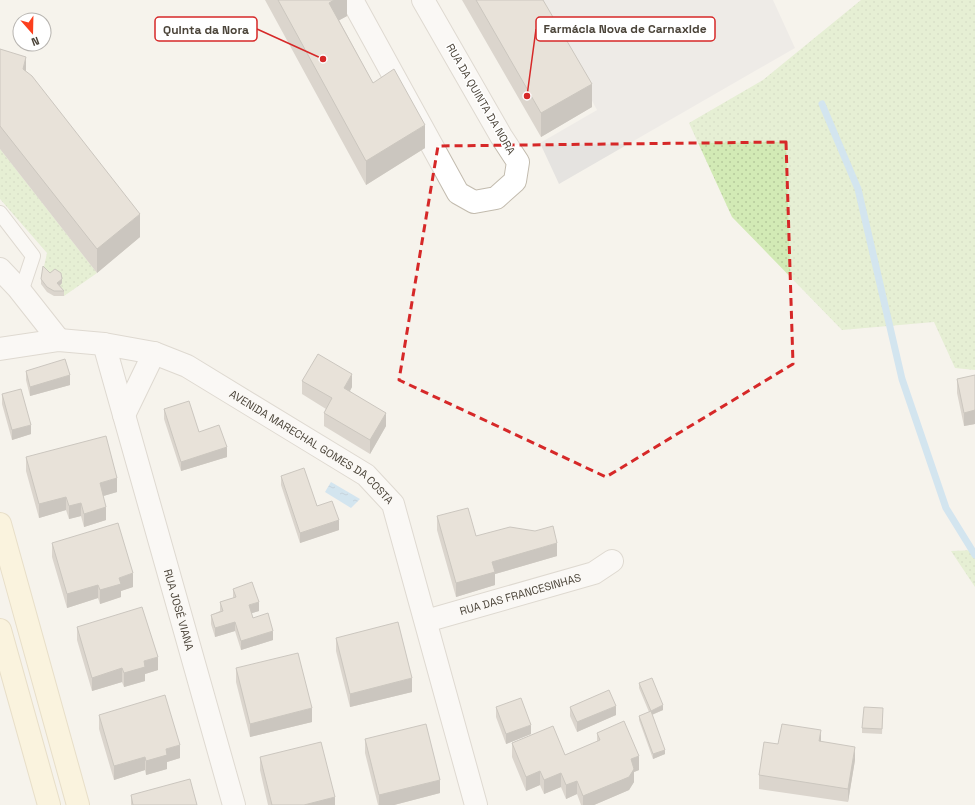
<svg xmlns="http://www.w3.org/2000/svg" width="975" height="805" font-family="'Space Grotesk',sans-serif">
	<defs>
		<pattern id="grass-dots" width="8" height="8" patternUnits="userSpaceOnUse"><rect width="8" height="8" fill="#d2eab5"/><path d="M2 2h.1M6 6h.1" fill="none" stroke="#b6ca9c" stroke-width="1.8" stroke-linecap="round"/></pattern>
		<pattern id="water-ripples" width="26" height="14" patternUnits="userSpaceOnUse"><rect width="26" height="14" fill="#a9d4f2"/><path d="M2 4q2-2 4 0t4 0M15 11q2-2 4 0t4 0" fill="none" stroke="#8caec5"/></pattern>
	</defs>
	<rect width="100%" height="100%" fill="#f6f3ec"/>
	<!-- grass -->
	<path fill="url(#grass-dots)" d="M861,0H975V370L955,368L934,322L842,330L732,217L689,123L763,80Z
		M0,149L97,273L64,296L43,271L47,253L0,199Z
		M975,550V587L951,551Z"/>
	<!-- parking -->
	<path fill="#e5e3e0" d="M538,0H773L795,48L559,184L540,143L597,110Z"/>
	<!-- water -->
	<path fill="url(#water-ripples)" d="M331,482L360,499L351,508L325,492Z"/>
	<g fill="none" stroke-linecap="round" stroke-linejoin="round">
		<!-- stream -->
		<path stroke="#a9d4f2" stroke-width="7" d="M822,104L858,189L902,379L946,508L975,555"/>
		<defs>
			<path id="lane" d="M0,213L33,256L21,292"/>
			<g id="street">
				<path d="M352,0L458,193L474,202L496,198L515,181L518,162L501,136L423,0"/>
				<path d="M0,269L18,288L59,340"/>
				<path id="s1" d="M104,344L234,805"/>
				<path id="s2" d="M0,349L59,340L104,344L154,353L187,366L366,475L393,504L476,805"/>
				<path d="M124,415L154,353"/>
				<path id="s3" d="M426,621L594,573L612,561"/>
			</g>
			<path id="secondary" d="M0,524L78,805
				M0,630L49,805"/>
		</defs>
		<!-- lane casing -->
		<use href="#lane" stroke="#c2bbae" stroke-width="16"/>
		<!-- street casing -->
		<use href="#street" stroke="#c2bbae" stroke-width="24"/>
		<!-- secondary casing -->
		<use href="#secondary" stroke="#d6c79b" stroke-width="24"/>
		<!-- lane -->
		<use href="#lane" stroke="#fff" stroke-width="14"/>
		<!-- street -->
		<use href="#street" stroke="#fff" stroke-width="22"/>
		<!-- secondary -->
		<use href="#secondary" stroke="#fff3cd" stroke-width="22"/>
	</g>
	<!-- wall -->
	<path fill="#bab2a6" d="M265,0H347V16L339,20L373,83L425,148L366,185Z
		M462,0H543L592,107L541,137Z
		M0,49L26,72L140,237L97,273L0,149Z
		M41,279L62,283L60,286L64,291V296H54L47,292L41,284Z
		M26,371L70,385L30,396L26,380Z
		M975,375V424L964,426L957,393V379Z
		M302,381L352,387L350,391L386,426L370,454L324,426V413L326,409L302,394Z
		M2,394L31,434L12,440L2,404Z
		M164,409L199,432L227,457L181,471L164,419Z
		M26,457L117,492L103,496L106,520L84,527L81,516L69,519L66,510L39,518L26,471Z
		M281,476L317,506L339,530L300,543L281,485Z
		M437,516L476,536L557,556L495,574V585L456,597L437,530Z
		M52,543L133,587L121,591V597L100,604L98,598L67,608L52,557Z
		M233,589L259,611L251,613L253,618L273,640L241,650L235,631L215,637L211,624V615L220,611V602L233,598Z
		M77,627L158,670L145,674V681L124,687L122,682L92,691L77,640Z
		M336,638L412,692L350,707L336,651Z
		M236,668L312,722L250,737L236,682Z
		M639,683L663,710L652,715L665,754L653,759L639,720V716L649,712L639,688Z
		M496,707L531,734L506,744L496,717Z
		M570,707L616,715L577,732L570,716Z
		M883,713L882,734L862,733V728Z
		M99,715L180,758L167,762V769L146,775L145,770L114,780L99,729Z
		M597,733L639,770L634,772V782L629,790L594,805H581L577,794L566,799L561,787L544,794L540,785L526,791L512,757V743L565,755L597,742Z
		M365,739L440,793L394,805H378L365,753Z
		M821,742L855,760L848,802L759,789V775L778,744Z
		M260,757L335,805H268L260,770Z
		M131,795L197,805H131Z"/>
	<!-- shaded-wall -->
	<path fill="#979187" d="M334,0H347V16L329,26V3Z
		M26,57V81L23,69Z
		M592,84V107L541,137V113Z
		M425,125V148L366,185V161Z
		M140,214V237L97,273V249Z
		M62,279V283L57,288V283Z
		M352,374V387L344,401V388Z
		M70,375V385L30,396V387Z
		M975,410V424L964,426V413Z
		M386,413V426L370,454V440Z
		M31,425V434L12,440V430Z
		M227,447V457L181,471V462Z
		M117,478V492L100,497V483Z
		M66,497V510L39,518V504Z
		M81,503V516L69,519V506Z
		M106,507V520L84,527V514Z
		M339,520V530L300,543V533Z
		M557,543V556L495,574V585L456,597V583L492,562Z
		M133,573V587L121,591V597L100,604V590L119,578Z
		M98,585V598L67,608V594Z
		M259,602V611L249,614V605Z
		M235,622V631L215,637V628Z
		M273,631V640L241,650V641Z
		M158,657V670L145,674V681L124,687V673L144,661Z
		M122,668V682L92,691V678Z
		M412,678V692L350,707V694Z
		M663,705V710L651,715V711Z
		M616,706V715L577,732V722Z
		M312,708V722L250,737V724Z
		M531,725V734L506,744V734Z
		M821,730V743L819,741Z
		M180,745V758L167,762V769L146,775V761L166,749Z
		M855,747V760L848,802V789Z
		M665,750V754L653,759V754Z
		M639,756V770L634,772V782L629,790L594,805H583V796L631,759Z
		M145,757V770L114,780V766Z
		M540,771V785L526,791V777Z
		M561,773V787L544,794V780Z
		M440,780V793L394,805H379V795Z
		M577,781V794L566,799V785Z
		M335,797V805H304Z"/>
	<!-- building -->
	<path fill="#d8cfc1" stroke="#979187" d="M278,0H334L329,3L373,83L394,69L425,125L366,161Z
		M476,0H543L592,84L541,113Z
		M0,49L26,57L23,69L32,76L140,214L97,249L0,126Z
		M43,266L50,273L55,269L61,273L62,279L57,283L64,291H54L47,287L41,279Z
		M318,354L352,374L344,388L386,413L370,440L324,413L332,398L302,381Z
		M65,359L70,375L30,387L26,371Z
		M975,375V410L964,413L957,379Z
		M21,389L31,425L12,430L2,394Z
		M189,401L199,432L219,425L227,447L181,462L164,409Z
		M106,436L117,478L100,483L106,507L84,514L81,503L69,506L66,497L39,504L26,457Z
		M304,468L317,506L332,501L339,520L300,533L281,476Z
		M468,508L476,536L510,527L535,531L553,526L557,543L492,562L495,572L456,583L437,516Z
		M118,523L133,573L119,578L121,584L100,590L98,585L67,594L52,543Z
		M252,582L259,602L249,605L253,618L268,613L273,631L241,641L235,622L215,628L211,615L223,611L220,602L236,597L233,589Z
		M142,607L158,657L144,661L145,667L124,673L122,668L92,678L77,627Z
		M398,622L412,678L350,694L336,638Z
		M298,653L312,708L250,724L236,668Z
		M652,678L663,705L651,711L639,683Z
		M609,690L616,706L577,722L570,707Z
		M165,695L180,745L166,749L167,755L146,761L145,757L114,766L99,715Z
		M521,698L531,725L506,734L496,707Z
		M864,707L883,708L882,729L862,728Z
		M651,711L665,750L653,754L639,716Z
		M624,721L639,756L631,759L634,769L629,777L583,796L577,781L566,785L561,773L544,780L540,771L526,777L512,743L553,726L565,755L600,740L597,733Z
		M426,724L440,780L379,795L365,739Z
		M782,724L821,730L819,741L855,747L848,789L759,775L764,742L778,744Z
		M321,742L335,797L304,805H272L260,757Z
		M190,779L197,805H133L131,795Z"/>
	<!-- marked area -->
	<path d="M0 0H975V805H0ZM786,142L793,364L606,477L399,380L438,146Z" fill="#f6f3ec" fill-opacity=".55" fill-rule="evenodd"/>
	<path fill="none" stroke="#d62828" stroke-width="3" stroke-dasharray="8 5" stroke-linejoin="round" d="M786,142L793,364L606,477L399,380L438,146Z"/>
	<g text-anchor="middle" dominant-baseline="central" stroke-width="3" stroke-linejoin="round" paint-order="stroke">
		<!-- street labels -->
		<g font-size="11" fill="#4b4439" stroke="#fff">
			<text transform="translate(481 99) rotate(60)">RUA DA QUINTA DA NORA</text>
			<text stroke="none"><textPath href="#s2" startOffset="340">AVENIDA MARECHAL GOMES DA COSTA</textPath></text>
			<text stroke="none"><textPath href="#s3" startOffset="98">RUA DAS FRANCESINHAS</textPath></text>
			<text stroke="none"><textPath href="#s1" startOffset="276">RUA JOSÉ VIANA</textPath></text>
		</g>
	</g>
	<!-- callouts -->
	<path fill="none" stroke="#d62828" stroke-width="1.5" d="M527 96L536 29M323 59L257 29"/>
	<g fill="#d62828" stroke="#fff" stroke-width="1.5">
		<circle cx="527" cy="96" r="4"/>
		<circle cx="323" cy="59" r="4"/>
	</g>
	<g fill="#fff" stroke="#d62828" stroke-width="1.5">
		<rect x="536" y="17" width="179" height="24" rx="4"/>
		<rect x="155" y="17" width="102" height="24" rx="4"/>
	</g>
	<g font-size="12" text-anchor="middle" font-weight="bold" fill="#4b4439">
		<text x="625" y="33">Farmácia Nova de Carnaxide</text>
		<text x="206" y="34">Quinta da Nora</text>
	</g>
	<!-- north arrow -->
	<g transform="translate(32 32) rotate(160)"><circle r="19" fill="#ffffff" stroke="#b7b4b0"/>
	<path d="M0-3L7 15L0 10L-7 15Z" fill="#fc3f1d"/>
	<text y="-6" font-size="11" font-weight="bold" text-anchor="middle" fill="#4b4439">N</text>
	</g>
</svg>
